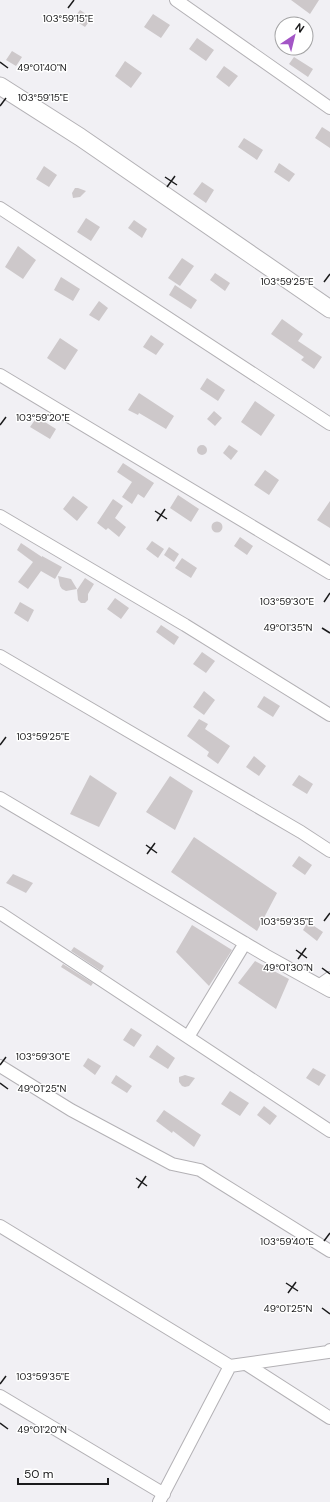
<svg xmlns="http://www.w3.org/2000/svg" width="330" height="1502" font-family="'DM Sans',sans-serif">
	<rect width="100%" height="100%" fill="#f1f0f4"/>
	<!-- building -->
	<path fill="#cdc8ca" d="M291,0H319L310,14Z
		M80,10L92,18L85,27L73,19Z
		M153,14L170,25L161,38L144,27Z
		M197,38L214,50L206,61L189,49Z
		M12,51L22,57L16,66L6,60Z
		M294,57L313,69L308,77L289,64Z
		M125,61L142,73L131,88L115,76Z
		M224,66L238,76L229,87L216,77Z
		M322,127L330,132V148L315,138Z
		M244,138L263,150L257,160L238,147Z
		M279,163L295,174L289,182L274,172Z
		M44,166L57,175L49,187L36,179Z
		M202,182L214,190L206,203L193,194Z
		M75,188H78L86,191L80,197L73,198L72,193Z
		M86,218L100,227L91,241L77,232Z
		M134,220L147,229L142,238L128,228Z
		M18,246L36,260L23,279L5,267Z
		M182,258L194,266L180,286L168,278Z
		M215,273L230,283L225,291L210,280Z
		M61,277L80,289L73,301L54,290Z
		M175,285L197,300L191,309L169,295Z
		M99,301L108,308L99,321L89,315Z
		M282,319L303,334L298,341L322,357L314,369L301,360L304,357L271,334Z
		M151,335L164,344L156,355L143,347Z
		M60,338L78,350L65,370L47,358Z
		M207,378L225,390L218,401L200,389Z
		M139,393L174,416L166,429L139,413L138,415L128,410Z
		M255,401L275,415L261,436L241,422Z
		M214,411L222,418L215,426L207,419Z
		M37,417L56,429L50,439L30,427Z
		M197 450a5 5 0 1 1 10 0a5 5 0 1 1-10 0Z
		M229,445L238,451L231,460L223,453Z
		M123,463L154,483L144,498L138,494L132,504L122,497L132,482L117,472Z
		M265,470L279,480L269,495L254,485Z
		M178,495L199,509L191,522L170,508Z
		M73,496L88,507L77,521L63,509Z
		M113,499L123,506L115,518L126,527L119,537L108,528L106,530L97,523Z
		M330,501V528L317,520Z
		M211.5 527a5.5 5.5 0 1 1 11 0a5.5 5.5 0 1 1-11 0Z
		M240,537L253,546L247,555L234,546Z
		M152,541L164,549L158,558L146,549Z
		M21,543L42,557V556L62,567L55,579L41,571L28,589L18,582L33,562L17,550Z
		M169,547L179,554L174,562L164,555Z
		M182,558L197,568L191,578L175,568Z
		M58,576L71,579L77,589L66,591L62,589L60,586Z
		M85,578L94,584L88,594V600L85,603H81L78,600L77,590Z
		M115,598L129,608L121,619L107,609Z
		M20,602L34,610L28,622L14,613Z
		M161,625L179,637L174,645L156,632Z
		M202,652L215,661L206,673L193,664Z
		M204,691L215,700L204,715L193,707Z
		M264,696L280,706L273,717L257,707Z
		M199,719L208,724L205,729L230,746L218,764L207,756L209,752L187,736Z
		M254,756L266,766L259,776L246,767Z
		M90,775L117,793L99,827L70,814Z
		M299,775L313,784L307,794L292,785Z
		M170,776L193,791L175,830L146,812Z
		M194,837L277,893L257,931L171,872Z
		M299,856L312,865L305,875L292,866Z
		M13,874L33,883L26,893L6,883Z
		M308,922L323,932L317,941L303,930Z
		M192,925L232,950L209,986L176,952Z
		M74,947L104,966L101,971L71,951Z
		M255,961L289,979L276,1009L238,983Z
		M63,964L93,983L91,986L61,967Z
		M131,1028L142,1035L134,1047L123,1040Z
		M157,1045L175,1058L168,1069L149,1057Z
		M88,1058L101,1066L95,1075L83,1066Z
		M313,1068L326,1075L319,1086L306,1078Z
		M116,1075L132,1086L127,1093L111,1083Z
		M185,1075L195,1078L189,1086L185,1087L182,1086L179,1082V1077Z
		M230,1091L249,1103L240,1116L221,1104Z
		M264,1106L277,1116L270,1125L257,1115Z
		M164,1110L201,1135L194,1147L173,1131L172,1133L156,1121Z"/>
	<g fill="none" stroke-linecap="round" stroke-linejoin="round">
		<defs>
			<path id="street" d="M176,0L330,108
				M0,208L330,424
				M0,375L330,573
				M0,516L185,625L330,715
				M0,656L301,832L330,851
				M0,798L265,955L330,991
				M0,913L330,1131
				M320,985L330,978
				M188,1037L245,943
				M0,1066L71,1110L172,1164L200,1170L330,1251
				M0,1226L230,1366
				M246,1364L330,1418
				M0,1396L164,1494
				M159,1502L230,1366L328,1352L330,1350"/>
			<path id="secondary" d="M0,86L80,137L330,309"/>
		</defs>
		<!-- street casing -->
		<use href="#street" stroke="#b3b1b5" stroke-width="14"/>
		<!-- secondary casing -->
		<use href="#secondary" stroke="#b3b1b5" stroke-width="19"/>
		<!-- street -->
		<use href="#street" stroke="#fff" stroke-width="12"/>
		<!-- secondary -->
		<use href="#secondary" stroke="#fff" stroke-width="17"/>
	</g>
	<!-- ticks -->
	<path fill="none" stroke="#1a1a1b" stroke-width="1.5" d="M68,8L74,0M0,62L8,68M0,106L6,98M165,177L177,185M167,187L175,176M324,282L330,274M0,425L6,417M155,511L167,519M157,521L165,509M324,602L330,593M322,628L330,633M0,745L6,737M146,845L157,853M147,854L155,843M324,921L330,913M296,950L307,958M298,959L306,948M322,968L330,974M0,1065L6,1057M0,1083L8,1089M136,1178L147,1186M138,1188L146,1176M324,1241L330,1233M286,1283L298,1291M288,1293L296,1282M322,1308L330,1314M0,1384L6,1376M0,1423L8,1429"/>
	<g font-size="10" text-anchor="middle" fill="#1a1a1b" stroke="#fff" stroke-width="3" stroke-linejoin="round" paint-order="stroke">
		<text x="68" y="22">103°59'15"E</text>
		<text x="42" y="71">49°01'40"N</text>
		<text x="43" y="101">103°59'15"E</text>
		<text x="287" y="285">103°59'25"E</text>
		<text x="43" y="421">103°59'20"E</text>
		<text x="287" y="605">103°59'30"E</text>
		<text x="288" y="631">49°01'35"N</text>
		<text x="43" y="740">103°59'25"E</text>
		<text x="287" y="925">103°59'35"E</text>
		<text x="288" y="971">49°01'30"N</text>
		<text x="43" y="1060">103°59'30"E</text>
		<text x="42" y="1092">49°01'25"N</text>
		<text x="287" y="1245">103°59'40"E</text>
		<text x="288" y="1312">49°01'25"N</text>
		<text x="43" y="1380">103°59'35"E</text>
		<text x="42" y="1433">49°01'20"N</text>
	</g>
	<!-- north arrow -->
	<g transform="translate(294 36) rotate(35)"><circle r="19" fill="#ffffff" stroke="#a3a3a4"/>
	<path d="M0-3L7 15L0 10L-7 15Z" fill="#a355c6"/>
	<text y="-6" font-size="11" font-weight="bold" text-anchor="middle" fill="#1a1a1b">N</text>
	</g>
	<!-- scale -->
	<path d="M18 1478v6h90v-6" fill="none" stroke="#1a1a1b" stroke-width="2"/>
	<text x="24" y="1478" font-size="12" fill="#1a1a1b" stroke="#ffffff" stroke-width="3" paint-order="stroke">50 m</text>
</svg>
